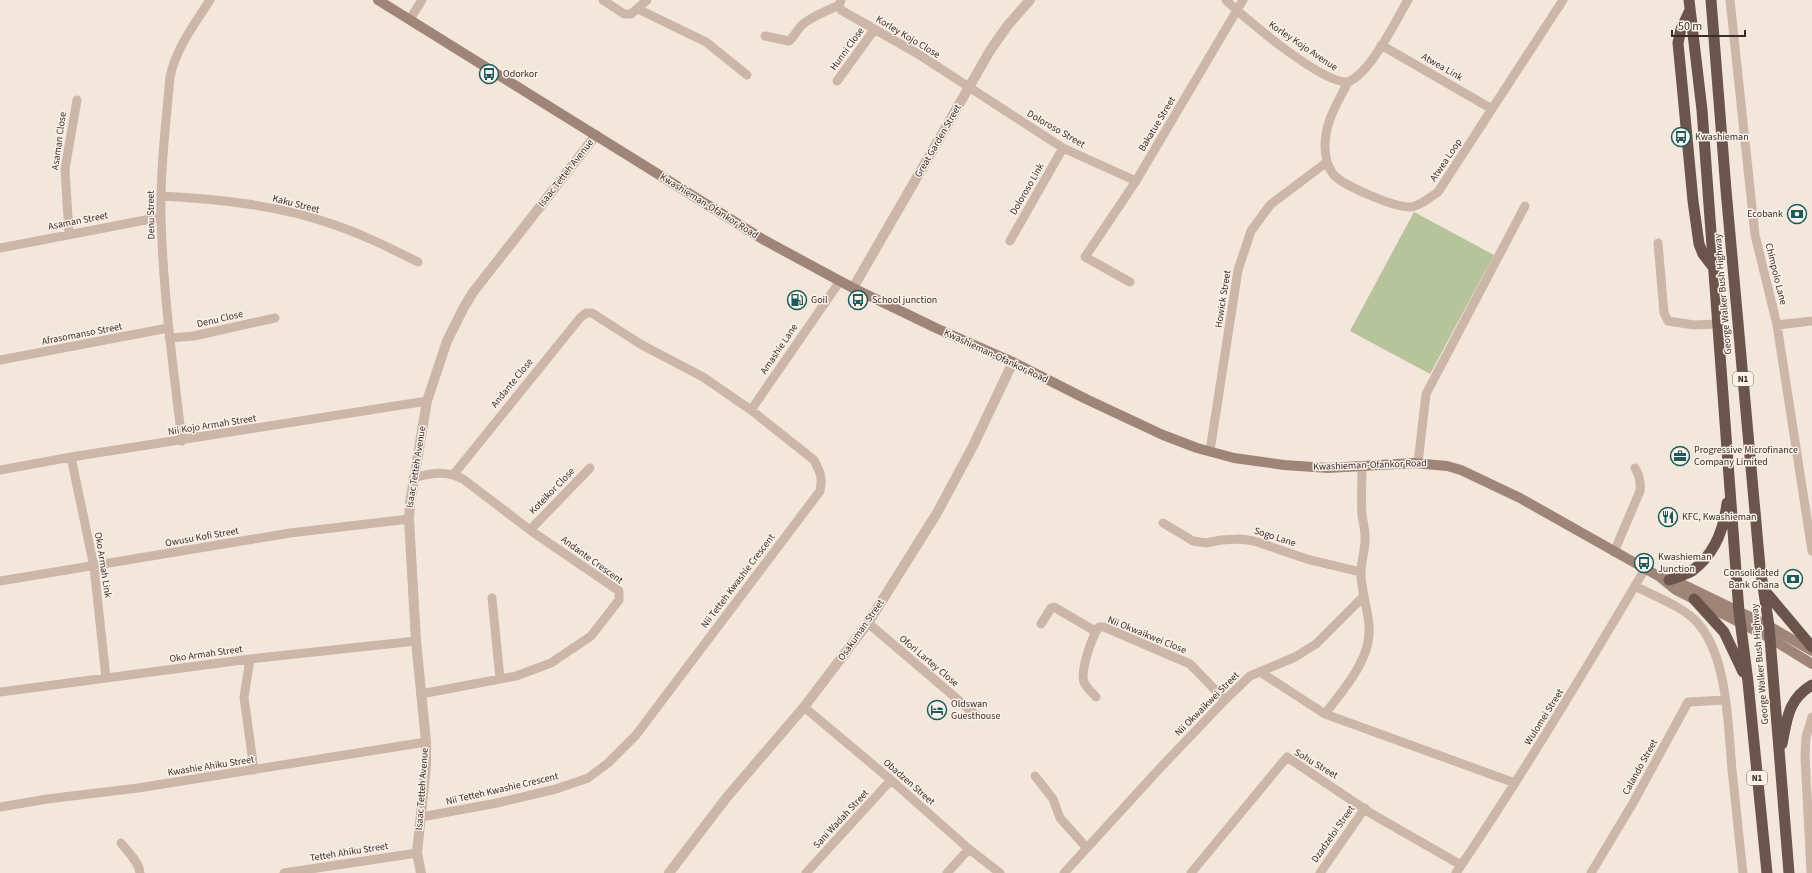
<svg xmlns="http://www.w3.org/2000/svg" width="1812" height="873" font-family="'Source Sans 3',sans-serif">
	<rect width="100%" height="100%" fill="#f3e7dc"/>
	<!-- pitch -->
	<path fill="#b7c39b" d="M1414,212L1494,255L1430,374L1350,331Z"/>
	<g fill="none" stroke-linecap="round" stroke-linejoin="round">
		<!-- minor -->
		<path stroke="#cbb6a7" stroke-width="9" d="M603,0L624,14H631L647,0
			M841,0L839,5L841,10L918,54L1063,148L1136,181
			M1226,0C1242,16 1330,91 1350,81C1372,70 1395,22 1408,0
			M1730,0L1755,235L1777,325L1812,551
			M638,9L706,42L747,75
			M410,19L422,0
			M765,36L789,41C795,36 797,29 803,24C813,16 827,11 839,5
			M1381,45L1492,109
			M837,81L874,30
			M1348,82C1338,102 1325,122 1325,145C1325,154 1327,166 1333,174C1343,186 1396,208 1411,207C1421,206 1430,197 1438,192L1563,0
			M161,196C219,199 277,205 332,224C362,234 390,248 418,262
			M69,234L65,169L77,100
			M1010,241L1063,148
			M1658,243L1664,313L1668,321L1694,325L1717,324
			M0,248L161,217
			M1130,282L1085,257L1136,181L1243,0
			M1777,325L1812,321
			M169,338L194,336L275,318
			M0,360L168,328
			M751,410L840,281
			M182,441C173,366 163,292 161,217C160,171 166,123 170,77C176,48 194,25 210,0
			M1210,451L1238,270L1251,231L1270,205L1327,162
			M71,457L94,567L106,678
			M1418,463L1426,394L1525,206
			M0,470L71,457L427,401
			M413,478C430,473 446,470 463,479L530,530L619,591V600L591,636L551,663L516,676L421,694
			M1163,523L1193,541L1206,543L1221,540L1241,539L1254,541L1307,559L1361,572
			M530,530L590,468
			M1614,552L1640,491C1641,482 1640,476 1635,468
			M0,581L290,533L409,519
			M1635,586C1654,596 1679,605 1695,620C1728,653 1728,726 1732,770C1736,805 1739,839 1743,873
			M492,598L500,679
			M868,623L976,715
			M1041,624L1051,608L1054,607L1095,631
			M250,659L244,697L254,770
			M1260,672L1325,714L1515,783
			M0,692L250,659L416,641
			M1096,697C1093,693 1086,688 1084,682C1080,671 1092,636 1099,627H1104L1190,664L1225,700
			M804,707L891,780L969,849L1000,873
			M1325,714C1340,694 1358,674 1366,650C1375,624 1362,601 1361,575C1360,563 1366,550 1365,536C1365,529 1363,522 1362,515C1361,499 1362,482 1362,466
			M1035,776L1053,799L1060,818L1086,847
			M0,807L47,799L138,788L426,742
			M421,817L497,803L556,789L588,778L608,763L636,735L820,491C823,477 820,472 814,460L751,410L703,377L642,345L592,313H586L580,318L454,474
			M121,843C128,852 139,862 140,873
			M284,873L417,853
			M806,873L891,780
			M947,873L969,849
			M1064,873L1161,767L1225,700L1250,676L1295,657L1316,644L1364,596
			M1191,873L1287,757L1372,814L1461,865
			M1320,873L1365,808
			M1456,873C1523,774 1584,672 1645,569
			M1591,873L1633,803L1688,702L1726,700
			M1811,873L1805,756L1806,737L1812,717"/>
		<!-- tertiary -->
		<path stroke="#cbb6a7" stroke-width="10" d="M853,288L991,49L1008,25L1030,0
			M421,873L417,853L426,765V742L416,641L409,519L410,503L427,401L447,341L464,307L474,291L596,135
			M669,873L727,797L804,707L868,623L937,513L973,446L1013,362"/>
		<!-- secondary -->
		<path stroke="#9f8578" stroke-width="10" d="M378,0L764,240L853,288L938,329L1013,362L1086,399L1163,435L1197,448L1234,458L1284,465L1328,468L1414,463L1447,466L1461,470L1520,498L1660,577L1676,590L1770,638L1812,664
			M1666,579L1680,583L1769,626L1812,651"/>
		<!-- trunk -->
		<path stroke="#6a544c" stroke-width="11" d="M1689,0L1702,110L1739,612L1748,682L1767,873
			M1711,0L1726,190L1760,567L1769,626L1789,873
			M1690,10L1681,29L1678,43L1682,84L1693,201L1699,244L1703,254L1713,267
			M1669,580C1676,577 1686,575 1692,571C1715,554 1724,530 1727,503
			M1765,591L1812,647
			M1694,599L1724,632L1743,672
			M1782,744C1787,719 1788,699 1812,685"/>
	</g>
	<!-- icons -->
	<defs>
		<symbol id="bus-ring" viewBox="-11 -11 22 22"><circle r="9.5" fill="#faf1e8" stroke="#1c5a5b" stroke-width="1.5"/><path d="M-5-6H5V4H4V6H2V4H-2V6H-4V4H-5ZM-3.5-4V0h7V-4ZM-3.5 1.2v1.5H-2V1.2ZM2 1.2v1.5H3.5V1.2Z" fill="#1c5a5b"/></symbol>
		<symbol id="bank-ring" viewBox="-11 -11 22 22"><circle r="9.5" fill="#faf1e8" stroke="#1c5a5b" stroke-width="1.5"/><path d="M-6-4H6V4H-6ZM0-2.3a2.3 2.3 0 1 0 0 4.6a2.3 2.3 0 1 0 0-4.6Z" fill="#1c5a5b"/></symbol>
		<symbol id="fuel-ring" viewBox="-11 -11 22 22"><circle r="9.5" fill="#faf1e8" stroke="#1c5a5b" stroke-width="1.5"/><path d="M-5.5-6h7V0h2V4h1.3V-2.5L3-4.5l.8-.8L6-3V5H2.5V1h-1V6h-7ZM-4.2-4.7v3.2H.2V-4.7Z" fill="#1c5a5b"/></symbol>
		<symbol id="office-ring" viewBox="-11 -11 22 22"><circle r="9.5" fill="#faf1e8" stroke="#1c5a5b" stroke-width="1.5"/><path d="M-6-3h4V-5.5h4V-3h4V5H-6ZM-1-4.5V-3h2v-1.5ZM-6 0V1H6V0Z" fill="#1c5a5b"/></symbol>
		<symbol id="restaurant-ring" viewBox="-11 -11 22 22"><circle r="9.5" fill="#faf1e8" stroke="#1c5a5b" stroke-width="1.5"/><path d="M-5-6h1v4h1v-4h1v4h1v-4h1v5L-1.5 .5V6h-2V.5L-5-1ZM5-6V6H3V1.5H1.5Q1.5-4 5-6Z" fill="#1c5a5b"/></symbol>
		<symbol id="hotel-ring" viewBox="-11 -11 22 22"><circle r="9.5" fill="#faf1e8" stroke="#1c5a5b" stroke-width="1.5"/><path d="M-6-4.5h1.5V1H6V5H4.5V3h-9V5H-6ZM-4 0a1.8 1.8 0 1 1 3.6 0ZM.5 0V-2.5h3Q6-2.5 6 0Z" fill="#1c5a5b"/></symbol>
	</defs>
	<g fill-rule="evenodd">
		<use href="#bus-ring" x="478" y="63" width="22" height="22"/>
		<use href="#bus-ring" x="1670" y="126" width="22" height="22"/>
		<use href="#bank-ring" x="1786" y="203" width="22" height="22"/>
		<use href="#fuel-ring" x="786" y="289" width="22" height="22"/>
		<use href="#bus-ring" x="847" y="289" width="22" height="22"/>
		<use href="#office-ring" x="1669" y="445" width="22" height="22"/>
		<use href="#restaurant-ring" x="1657" y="506" width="22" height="22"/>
		<use href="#bus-ring" x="1633" y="552" width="22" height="22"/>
		<use href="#bank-ring" x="1782" y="568" width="22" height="22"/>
		<use href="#hotel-ring" x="926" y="699" width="22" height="22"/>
	</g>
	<g text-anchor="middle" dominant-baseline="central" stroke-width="3" stroke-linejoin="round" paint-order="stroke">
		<!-- shield labels -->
		<g fill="#faf1e8" stroke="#726762" stroke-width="1">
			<rect x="1733" y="372" width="20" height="14" rx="3"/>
			<rect x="1747" y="771" width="20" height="14" rx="3"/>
		</g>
		<g font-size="9" font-weight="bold" fill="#382c28">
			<text x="1743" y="379">N1</text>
			<text x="1757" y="778">N1</text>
		</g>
		<!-- street labels -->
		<g font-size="10" fill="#382c28" stroke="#faf1e8">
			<text transform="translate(908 37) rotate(31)">Korley Kojo Close</text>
			<text transform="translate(1303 46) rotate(34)">Korley Kojo Avenue</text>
			<text transform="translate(847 49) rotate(-54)">Hunni Close</text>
			<text transform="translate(1442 67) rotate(30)">Atwea Link</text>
			<text transform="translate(1157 124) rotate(-59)">Bakatue Street</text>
			<text transform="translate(1056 129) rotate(30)">Doloroso Street</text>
			<text transform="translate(59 141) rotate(-82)">Asaman Close</text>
			<text transform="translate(938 141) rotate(-60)">Great Garden Street</text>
			<text transform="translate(1446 160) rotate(-56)">Atwea Loop</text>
			<text transform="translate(566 173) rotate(-52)">Isaac Tetteh Avenue</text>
			<text transform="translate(1027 189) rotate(-60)">Doloroso Link</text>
			<text transform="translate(296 204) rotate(14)">Kaku Street</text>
			<text transform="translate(709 206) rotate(32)">Kwashieman-Ofankor Road</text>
			<text transform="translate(151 215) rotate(-91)">Denu Street</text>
			<text transform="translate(78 221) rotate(-11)">Asaman Street</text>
			<text transform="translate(1776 274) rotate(76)">Chimpolo Lane</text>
			<text transform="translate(1723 294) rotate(-95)">George Walker Bush Highway</text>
			<text transform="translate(1223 299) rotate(-81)">Howick Street</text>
			<text transform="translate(220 319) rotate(-13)">Denu Close</text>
			<text transform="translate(82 334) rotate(-11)">Afrasomanso Street</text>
			<text transform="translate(779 349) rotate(-56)">Amashie Lane</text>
			<text transform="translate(996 356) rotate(25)">Kwashieman-Ofankor Road</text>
			<text transform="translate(512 383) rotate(-51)">Andante Close</text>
			<text transform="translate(212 425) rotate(-9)">Nii Kojo Armah Street</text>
			<text transform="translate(1370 465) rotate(-2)">Kwashieman-Ofankor Road</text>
			<text transform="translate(416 467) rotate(-81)">Isaac Tetteh Avenue</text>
			<text transform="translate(552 491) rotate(-46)">Koteikor Close</text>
			<text transform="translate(202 537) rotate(-10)">Owusu Kofi Street</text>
			<text transform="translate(1275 537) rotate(18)">Sogo Lane</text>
			<text transform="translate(592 560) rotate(36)">Andante Crescent</text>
			<text transform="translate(103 565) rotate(81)">Oko Armah Link</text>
			<text transform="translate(738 581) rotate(-53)">Nii Tetteh Kwashie Crescent</text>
			<text transform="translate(861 630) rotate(-55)">Osakuman Street</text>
			<text transform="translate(1147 635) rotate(22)">Nii Okwaikwei Close</text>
			<text transform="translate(206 654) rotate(-8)">Oko Armah Street</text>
			<text transform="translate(929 661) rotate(40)">Ofori Lartey Close</text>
			<text transform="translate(1760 664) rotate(-95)">George Walker Bush Highway</text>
			<text transform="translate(1207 704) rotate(-45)">Nii Okwaikwei Street</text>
			<text transform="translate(1544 717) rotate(-58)">Wulomei Street</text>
			<text transform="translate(1316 764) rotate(31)">Sohu Street</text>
			<text transform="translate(211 766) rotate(-9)">Kwashie Ahiku Street</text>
			<text transform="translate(1640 767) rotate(-61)">Calando Street</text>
			<text transform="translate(909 782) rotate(41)">Obadzen Street</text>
			<text transform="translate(422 789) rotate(-86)">Isaac Tetteh Avenue</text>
			<text transform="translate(502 789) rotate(-13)">Nii Tetteh Kwashie Crescent</text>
			<text transform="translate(841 819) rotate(-47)">Sani Wadah Street</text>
			<text transform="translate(1333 834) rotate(-55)">Dzadzeloi Street</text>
			<text transform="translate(349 852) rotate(-9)">Tetteh Ahiku Street</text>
		</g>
		<!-- poi labels -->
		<g font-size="10" fill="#382c28" stroke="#faf1e8" text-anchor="start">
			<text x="503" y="74">Odorkor</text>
			<text x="1695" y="137">Kwashieman</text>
			<text x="1783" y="214" text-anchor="end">Ecobank</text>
			<text x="811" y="300">Goil</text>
			<text x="872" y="300">School junction</text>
			<text x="1694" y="450">Progressive Microfinance<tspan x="1694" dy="12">Company Limited</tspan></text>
			<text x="1682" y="517">KFC, Kwashieman</text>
			<text x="1658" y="557">Kwashieman<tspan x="1658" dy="12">Junction</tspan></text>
			<text x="1779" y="573" text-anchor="end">Consolidated<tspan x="1779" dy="12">Bank Ghana</tspan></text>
			<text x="951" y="704">Oldswan<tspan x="951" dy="12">Guesthouse</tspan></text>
		</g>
	</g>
	<!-- scale -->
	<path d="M1672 30v6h73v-6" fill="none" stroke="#382c28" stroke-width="2"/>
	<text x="1678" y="30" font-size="12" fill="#382c28" stroke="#faf1e8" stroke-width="3" paint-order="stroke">50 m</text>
</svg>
